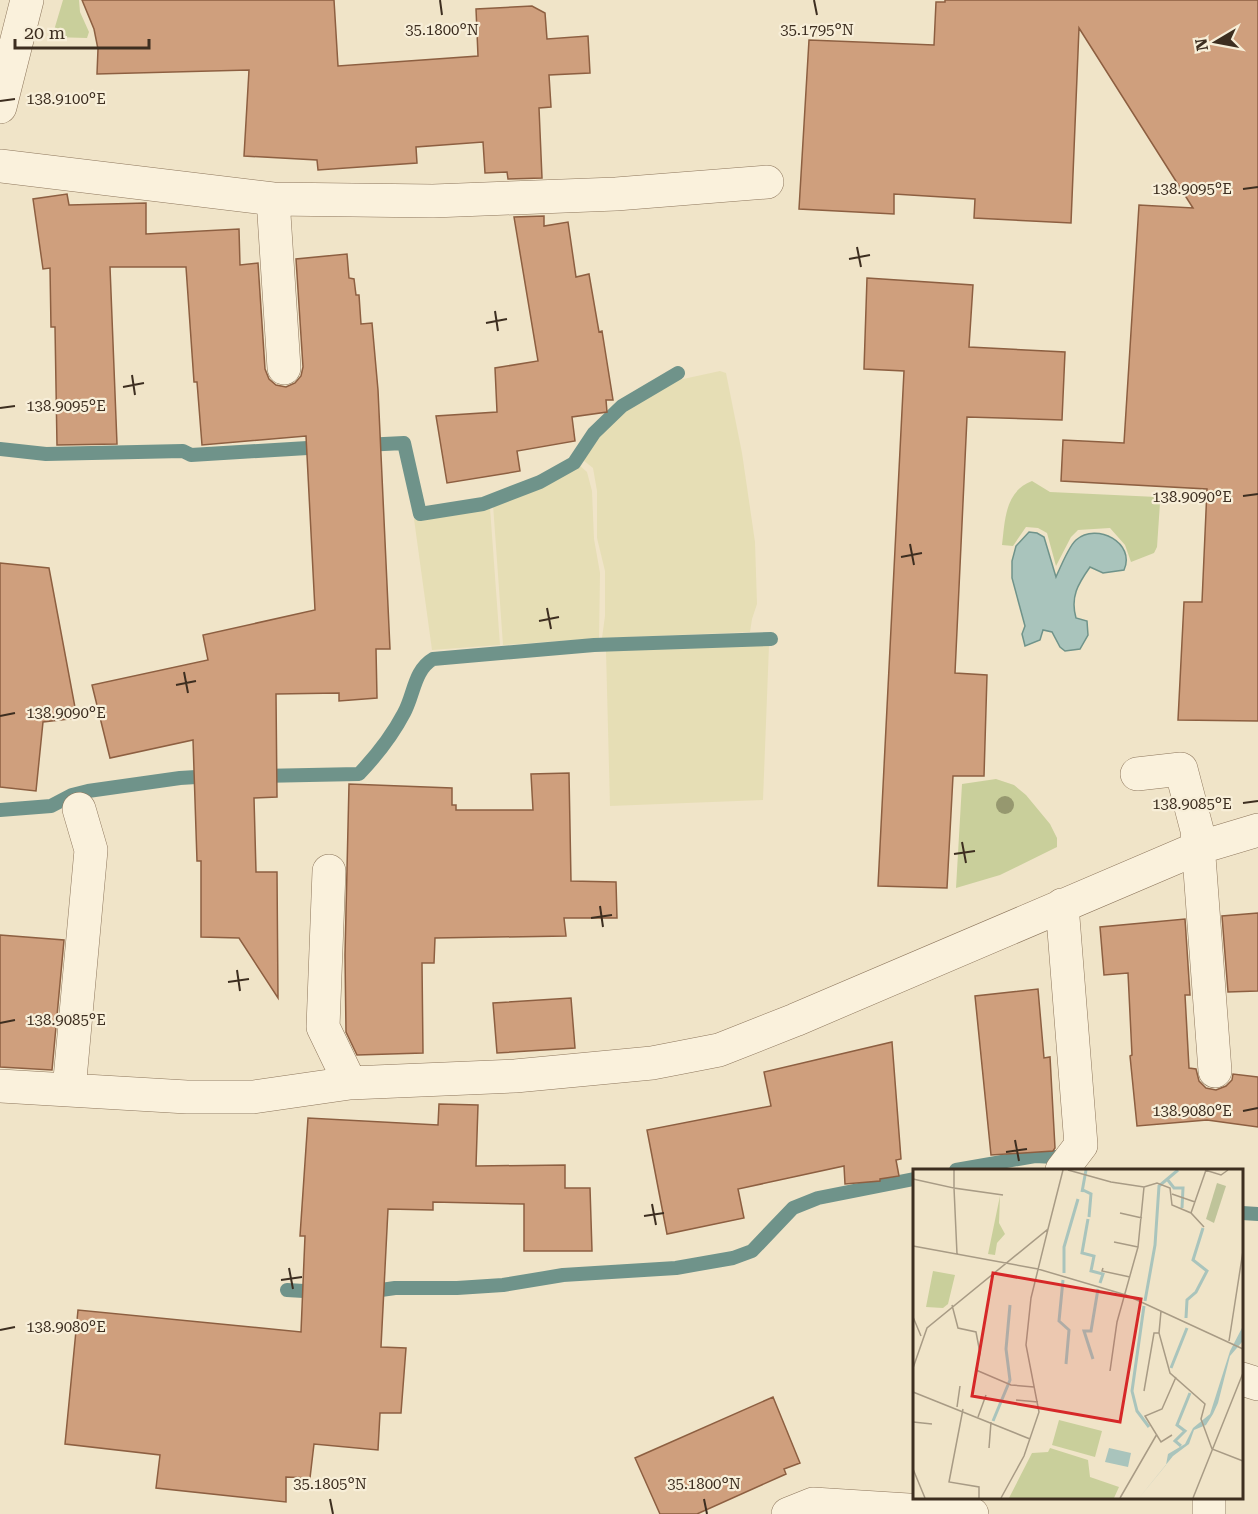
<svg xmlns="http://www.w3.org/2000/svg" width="1258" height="1514" font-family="'Roboto Serif',serif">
	<rect width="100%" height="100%" fill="#f0e4c8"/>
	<!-- farmland -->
	<path fill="#e6deb5" d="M720,371L726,373L742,453L755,542L757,604L752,619L750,632L602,638L605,616V571L597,538V491L593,468L583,460L602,431L627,407L674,381Z
		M579,465L587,472L592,491L594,539L600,573L599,638L503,645L493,505Z
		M490,508L500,645L432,650L414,519Z
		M769,645L763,800L610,806L606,651Z"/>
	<!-- green -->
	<path fill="#c9cf9b" d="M63,0H79L80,12L89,32L87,38L52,37Z
		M1032,481L1050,492L1157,497L1160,503L1157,547L1154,553L1131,562L1125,545L1110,528L1078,530L1071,537L1056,566L1047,533L1038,528L1026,527L1013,546L1002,545C1005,520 1005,491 1032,481Z
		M996,779L1014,785L1026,795L1050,824L1057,838V847L1000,875L956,888L962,784Z"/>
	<!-- water -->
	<path fill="#a9c4bc" stroke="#6f938a" stroke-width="1.5" d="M1029,532L1037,533L1044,537L1056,577C1060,568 1069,546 1076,540C1097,522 1136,543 1124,570L1103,573L1090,567C1078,584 1070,597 1076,618L1087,621L1088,635L1080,649L1065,651L1060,647L1052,632L1043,630L1040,640L1025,646L1022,634L1025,626L1012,578V561L1016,546Z"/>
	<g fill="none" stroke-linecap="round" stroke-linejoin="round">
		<!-- stream -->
		<path stroke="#6f938a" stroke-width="14" d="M364,445L404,443L420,514L483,504L540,482L574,463L594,433L622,406L678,373
			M0,449L46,454L183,451L191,455L324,447
			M259,776L359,774C377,755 392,736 404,713C414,695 414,670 433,659L594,645L771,639
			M0,810L51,806L72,795L88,791L180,778L213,776
			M956,1170L1035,1156L1055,1157L1067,1164
			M1242,1213L1258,1214
			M287,1290L321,1292
			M367,1292L395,1288H457L503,1285L563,1275L676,1268L733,1258L752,1251L793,1208L818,1198L914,1179"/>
	</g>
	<!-- building -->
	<path fill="#cf9f7d" stroke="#8d5f41" stroke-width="1.5" d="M82,0H334L338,66L478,56L476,9L532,6L545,13L547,39L588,36L590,73L549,75L551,107L539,108L542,178L508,179L507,172L485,173L483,142L416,147L417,163L318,170L317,160L244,156L249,70L97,74L98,49L94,29Z
		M945,0H1258V721L1178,720L1184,602H1202L1207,489L1061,481L1063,440L1124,443L1139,205L1193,208L1079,28L1071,223L974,218L975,199L894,194V214L799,209L809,40L934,45L936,2H945Z
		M67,194L69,205L146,203V234L239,229L240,265L258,263L265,369L269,379L276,385L286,387L295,383L301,376L303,367L296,259L347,254L349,278L354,279L356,295H359L361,324L372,323L378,390L390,649H376L377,698L339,701V693L276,694L277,797L254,798L256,872H277L278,998L239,938L201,937V861H197L193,740L110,758L92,685L208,660L203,635L315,610L306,436L202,445L197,382H194L186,267H110L117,444L57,445L55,327H51L50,268L43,269L33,199Z
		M544,216V226L568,222L576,277L589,274L599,332L602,331L613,400H606L607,412L572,417L575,441L517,451L520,471L447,483L436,416L497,412L495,368L538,361L514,217Z
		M867,278L973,285L969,347L1065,352L1062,420L967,417L955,673L987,675L984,776H953L947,888L878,886L904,371L864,369Z
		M0,563L49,568L77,718L43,722L36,791L0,787Z
		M569,773L571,881L616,882L617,918H564L566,936L435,938L434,963H422L423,1053L357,1055L346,1032L345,955L349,784L452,788V805H456V810H533L531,774Z
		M1258,913V991L1228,992L1222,916Z
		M1185,919L1190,995H1185L1189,1068L1196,1069L1199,1081L1206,1088L1216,1090L1226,1086L1232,1080L1233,1074L1258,1077V1127L1207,1120L1137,1126L1130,1056L1132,1055L1128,973L1104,975L1100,927Z
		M0,935L64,940L52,1070L0,1067Z
		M1038,989L1044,1058L1050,1057L1055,1148L1053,1151L991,1155L975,996Z
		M571,998L575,1048L497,1053L493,1003Z
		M892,1042L901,1159L896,1160L899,1176L880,1179V1181L845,1184L844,1166L738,1189L744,1218L667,1234L647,1130L771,1106L764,1072Z
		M439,1104L478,1105L476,1166L565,1165V1188H590L592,1251H524V1204L433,1202V1210L388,1209L381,1347L406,1348L401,1413H380L378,1450L314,1444L310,1478L286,1477V1502L156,1488L160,1455L65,1444L78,1310L301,1332L305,1236H300L308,1118L438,1125Z
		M773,1397L800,1463L784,1469L786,1474L697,1514H660L635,1458Z"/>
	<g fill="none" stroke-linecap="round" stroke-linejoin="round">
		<defs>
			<path id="minor" d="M0,107L27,0
				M0,166L273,199L433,201L616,194L767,182
				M273,199L284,368
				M1137,774L1181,769L1197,830L1215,1071
				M329,871L323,1027L350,1083
				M0,1086L187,1097H253L350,1083L515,1076L652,1063L719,1050L795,1020L1198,848L1258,830
				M69,1090L91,850L79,809
				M1062,1170L1081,1145L1062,905
				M1242,1379L1258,1384
				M1209,1498V1514
				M788,1514L813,1504L972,1514"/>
		</defs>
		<!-- minor casing -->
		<use href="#minor" stroke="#8d765c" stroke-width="34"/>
		<!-- minor -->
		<use href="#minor" stroke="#faf1dc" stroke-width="33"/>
	</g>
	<!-- trees -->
	<circle fill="#96986f" cx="1005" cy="805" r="9"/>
	<!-- ticks -->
	<path fill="none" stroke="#3d2e20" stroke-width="2" d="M440,0L442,15M814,0L817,15M0,101L15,99M1243,189L1258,187M857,247L861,267M849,259L870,255M495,311L498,331M486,323L507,319M132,375L135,395M123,387L144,383M0,408L15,406M1243,496L1258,494M910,544L914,565M901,557L922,553M547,608L551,629M539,621L559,617M184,672L188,693M176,685L196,681M0,716L15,713M1243,803L1258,801M962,842L966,863M954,854L975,851M600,906L603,927M591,918L612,915M237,970L240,991M228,982L249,979M0,1023L15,1020M1243,1111L1258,1108M1015,1140L1019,1161M1006,1152L1027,1149M652,1204L656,1225M644,1216L664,1213M289,1268L293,1289M281,1280L302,1277M0,1330L15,1327M330,1499L333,1514M704,1499L707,1514"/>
	<!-- overview -->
	<g transform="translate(913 1169)">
		<rect width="330" height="330" fill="#f0e4c8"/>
		<path d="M87,27L86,54L92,65L84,74L82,86L75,85ZM20,102L42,106L35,135L30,139L13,138ZM146,251L189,262L182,288L139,276ZM137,279L175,291L177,308L206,318L201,329H96L119,284L135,283Z" fill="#c9cf9b"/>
		<path d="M304,14L313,17L301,54L293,50Z" fill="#bfc49a"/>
		<path d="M330,157L329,173L317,187L305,234L300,245L293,256L281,261L276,275L260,287L226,329L253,296L255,285L272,275L280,259L297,245L317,182ZM196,279L218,284L215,298L192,293Z" fill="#a9c4bc"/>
		<path fill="none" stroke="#a9c4bc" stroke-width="3" d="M254,10L261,19H270L269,39M170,21L178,25L176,48M169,23L173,1M175,50L169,84L181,87L178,102L190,105L187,114M151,104V78L165,30M150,111L146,152L156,161L153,195M232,132L242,76L246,17L265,1M231,137L219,222L224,242L236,258M273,149L274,131L283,123L294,102L280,91L290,59M180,190L171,162H178L185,120M258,199L274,159M80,252L97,211L93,180L97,136M268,277L262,272L272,262L264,256L277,224"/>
		<path fill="none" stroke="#a89b85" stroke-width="1.5" d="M41,1V19L90,26M155,1L198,13L231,18L244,14L257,19L259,36L278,44L291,58M292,1L308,6L315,1M0,10L41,19L44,85M259,25L282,33M207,44L229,49M278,44L293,1M201,73L225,78M0,77L125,100L213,126L330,180M190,99L189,102L217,108M39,136L45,159L63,163L67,184L63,201L98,216L121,218M248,142L246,164L257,204L292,235L288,250L299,280L330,292M0,148L8,167M316,172L330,82M0,199L14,159L135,60L150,1M197,202L204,153L225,78L231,18M231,222L241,164H246M0,223L117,270M103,231L125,233M44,238L47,217M50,240L36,313L66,318V329M65,248L73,226M0,253L19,255M259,266L248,273L232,247L249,240L263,208M76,279L78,253M0,300L12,329M88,329L111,287L126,243L113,176L118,129L135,60M207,329L244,265M280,329L330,204"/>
		<path fill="#d62828" fill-opacity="0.15" stroke="#d62828" stroke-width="3" d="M80,104L228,130L207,253L59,227Z"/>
		<rect width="330" height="330" fill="none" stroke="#3d2e20" stroke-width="3"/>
	</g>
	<g font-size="15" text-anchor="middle" fill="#3d2e20" stroke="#f7eed8" stroke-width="4.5" stroke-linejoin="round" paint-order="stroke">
		<text x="442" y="35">35.1800°N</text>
		<text x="817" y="35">35.1795°N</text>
		<text x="66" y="104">138.9100°E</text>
		<text x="1192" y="194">138.9095°E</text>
		<text x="66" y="411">138.9095°E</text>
		<text x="1192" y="502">138.9090°E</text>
		<text x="66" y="718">138.9090°E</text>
		<text x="1192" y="809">138.9085°E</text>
		<text x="66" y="1025">138.9085°E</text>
		<text x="1192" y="1116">138.9080°E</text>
		<text x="66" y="1332">138.9080°E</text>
		<text x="330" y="1489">35.1805°N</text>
		<text x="704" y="1489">35.1800°N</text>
	</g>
	<!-- north arrow -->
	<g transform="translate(1216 42) rotate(260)" stroke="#f7eed8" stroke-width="4.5" paint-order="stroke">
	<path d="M0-4.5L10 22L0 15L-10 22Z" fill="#3d2e20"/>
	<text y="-9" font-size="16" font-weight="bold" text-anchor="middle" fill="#3d2e20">N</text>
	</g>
	<!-- scale -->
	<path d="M15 39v9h134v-9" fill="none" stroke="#3d2e20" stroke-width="3"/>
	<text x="24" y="39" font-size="18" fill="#3d2e20" stroke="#f7eed8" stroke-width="4.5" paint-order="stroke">20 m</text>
</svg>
